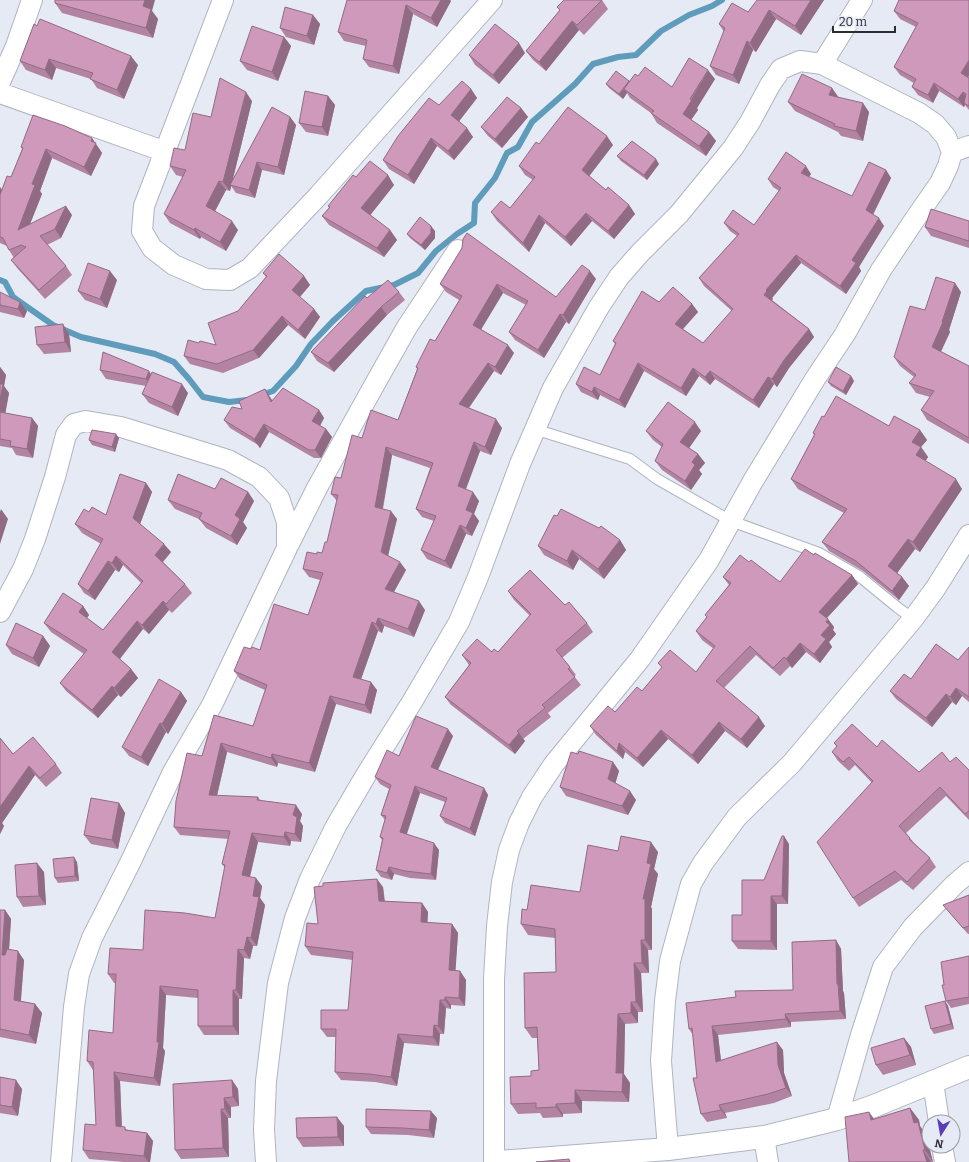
<svg xmlns="http://www.w3.org/2000/svg" width="969" height="1162" font-family="Bitter,serif">
	<rect width="100%" height="100%" fill="#e5eaf5"/>
	<g fill="none" stroke-linecap="round" stroke-linejoin="round">
		<!-- stream -->
		<path stroke="#5f9cbc" stroke-width="6" d="M0,280L5,282L13,297L53,325L81,337L155,354L174,362L189,379L203,397L229,402L247,400
			M261,395L273,391L296,366L311,344L333,321L366,291L394,285L418,273L436,251L457,234L474,223L475,203L495,178L507,153L518,147L532,122L575,84L593,64L618,57L636,55L661,31L689,15L712,6L722,0"/>
		<defs>
			<path id="lane" d="M534,429L630,459L657,479L731,521L819,553L859,576L897,607L913,619"/>
			<path id="street" d="M223,0L144,206L142,231L152,248L174,265L206,279L230,280L250,268L319,195L492,0
				M822,64L862,0
				M0,82L16,46L32,0
				M0,93L166,152
				M952,152L969,146
				M289,544L317,488L376,382L407,327L458,250
				M0,612L23,569L35,539L55,477L66,435L74,424L86,421L121,427L228,460L259,477L279,498L287,522V548L212,705L173,772L130,863L92,938L79,974L74,1007L61,1162
				M933,1082L939,1122
				M837,1119L861,1035L883,967L913,927L955,884L969,872
				M764,1137L768,1162
				M942,1146L945,1162
				M668,1149L661,1061L665,1001L670,961L691,884L703,863L737,817L792,763L913,619L935,589L969,535
				M266,1162L264,1130L266,1081L278,983L295,918L310,879L336,826L366,775L412,702L459,622L478,577L520,464L553,388L599,307L619,277L640,253L679,214L733,148L750,122L770,85L781,69L800,61L822,64L919,113L935,124L946,137L952,152L948,166L940,183L915,219L881,270L845,334L815,379L753,481L709,560L640,659L554,764L532,797L519,823L509,850L502,882L497,926L494,979V1162"/>
			<path id="secondary" d="M498,1162L668,1149L764,1137L837,1119L874,1106L969,1067"/>
		</defs>
		<!-- lane casing -->
		<use href="#lane" stroke="#b0b4bf" stroke-width="12"/>
		<!-- street casing -->
		<use href="#street" stroke="#b0b4bf" stroke-width="22"/>
		<!-- secondary casing -->
		<use href="#secondary" stroke="#b0b4bf" stroke-width="24"/>
		<!-- lane -->
		<use href="#lane" stroke="#fff" stroke-width="10"/>
		<!-- street -->
		<use href="#street" stroke="#fff" stroke-width="20"/>
		<!-- secondary -->
		<use href="#secondary" stroke="#fff" stroke-width="22"/>
	</g>
	<!-- wall -->
	<path fill="#b284a2" d="M347,0H450L451,1L437,27L413,14L399,74L369,67L363,59L366,46L344,41L338,32Z
		M602,0L608,9L584,35L579,30L546,71L533,60L526,51L560,10L557,7Z
		M824,0L801,35L776,19L756,52L753,50L739,84L716,75L710,66L724,32L719,24L748,12Z
		M899,0L969,78V110L965,105L964,107L939,91L933,103L918,95L912,87L914,83L900,75L894,67L916,27L900,19L894,11Z
		M55,3L152,11L158,19L153,38L62,13Z
		M313,15L320,24L314,45L286,37L280,28Z
		M34,24L138,65L124,99L97,88L91,79L56,68L52,80L26,70L20,61Z
		M284,37L291,46L278,81L247,70L240,61Z
		M525,53L499,84L475,65L469,55Z
		M638,76L672,87L715,79L697,108L698,110L691,120L709,132L716,141L706,156L657,123L651,113L630,98L627,93L623,99L609,88L606,84L629,81Z
		M832,88L838,97L869,112L863,141L841,136L838,132L795,111L788,102Z
		M471,89L477,98L459,121L473,137L454,160L437,146L414,184L389,169L383,160L439,105Z
		M328,96L335,105L328,136L306,132L299,123Z
		M252,101L232,182L290,117L296,125L284,175L262,170L255,198L236,193L231,186L230,191L226,190L215,211L238,230L226,251L201,237L200,239L170,223L164,214L183,177L176,175L170,166L185,150L211,117Z
		M521,108L528,117L502,148L488,136L481,127Z
		M92,138L102,153L91,176L52,158L40,191L42,194L30,224L72,215L61,238L47,245L66,266L72,275L45,299L18,269L11,260L14,258L9,250L7,246L0,243V187L2,190L11,177L22,149L21,147Z
		M539,144L613,145L589,176L606,190L629,205L635,214L614,239L592,221L571,246L545,223L529,252L497,221L491,212L510,208L533,180L525,175L519,166Z
		M617,156L659,164L647,180L621,161Z
		M886,170L891,178L873,215L884,226L859,267L861,271L846,294L801,263L772,298L773,299L772,300L809,329L814,337L789,368L777,387L774,384L759,408L715,379L710,385L699,376L686,396L644,371L625,408L600,395L598,400L581,392L576,384L600,375L615,344L613,341L659,302L692,304L698,312L683,329L703,343L732,311L704,286L699,278L737,236L730,231L724,223L754,225L779,191L773,187L768,179L811,174L809,177L852,196Z
		M356,177L394,185L370,215L390,230L397,240L384,257L329,225L322,216L329,208L328,206Z
		M969,221V248L931,236L925,227Z
		M435,231V238L425,250L410,238L407,234Z
		M462,248L556,297L596,279L569,324L566,322L544,358L515,340L509,332L526,305L503,293L481,329L514,353L501,375L494,371L469,408L502,428L491,455L480,451L466,489L479,501L474,514L479,521L472,536L466,534L451,569L427,559L421,550L434,521L422,517L416,509L430,468L392,455L383,509L397,519L388,555L406,570L394,592L425,610L414,637L384,626L382,633L378,631L361,679L377,690L371,714L336,704L315,772L278,763L277,767L227,752L217,796L258,797L261,801L302,814L300,821L303,826L301,842L291,841L290,846L258,842L250,877L262,886L260,898L265,905L257,946H253L250,959L244,958L242,999H239V1035H204L198,1026V998L166,995L163,1048L165,1051L160,1086L120,1081L122,1127L128,1130L147,1133L153,1141L150,1162H124L89,1159L83,1150L96,1125L94,1070H93L87,1061L113,1033L116,983H114L108,974L143,950L215,918L225,868L222,864L228,839L180,835L174,827L202,756L214,715L253,726L265,690L240,679L234,671L251,649L260,650L308,615L320,580L309,577L303,569L317,554L322,553L327,542L337,501L331,494L341,478L362,438L398,420L417,369L416,367L435,341L459,300L446,292L440,284Z
		M263,273L304,276L310,285L300,297L314,309L320,317L305,339L288,325L259,358L223,373L190,364L184,356L199,343L216,345L238,311L266,277Z
		M117,280L107,308L85,300L78,291Z
		M0,292L27,311L24,318L0,312V313Z
		M399,292L405,300L387,315L334,372L317,361L311,352L367,298Z
		M961,292L949,330L950,332L941,352L969,366V444L927,420L921,410L930,397L916,393L909,383L914,377L900,366L894,357L925,310Z
		M69,334L71,352L44,354L37,345Z
		M0,367L6,375L4,386L9,393L5,413L32,418L38,426L33,458L16,455L12,448L0,446Z
		M100,370L151,374L188,393L178,416L149,403L142,394L146,386L106,379Z
		M851,376L854,381L846,395L831,386L828,382Z
		M270,397L273,401L319,410L324,418L320,426L326,429L332,437L321,458H314L269,432L260,448L258,445L230,428L224,420L242,409Z
		M824,417L920,430L927,440L921,447L928,457L925,461L962,489L920,552L915,549L897,573L902,577L909,586L899,600L863,571L829,551L822,542L844,513L798,489L791,479L814,435L813,433Z
		M646,431H701L689,448L698,454L705,463L699,470L702,474L691,490L662,470L655,461L662,447L653,440Z
		M119,438L115,452L92,445L89,440Z
		M146,483L152,492L140,524L171,552L163,562L185,584L192,593L172,613L169,610L149,634L143,629L120,659L131,669L138,678L121,697L118,695L98,718L66,691L60,683L84,654L51,632L44,623L83,606L89,615L87,618L103,630L141,583L123,565L119,572L115,570L95,600L84,593L78,584L101,544L82,533L75,524L89,512L106,515Z
		M215,489L248,492L254,501L243,522L247,528L237,545L206,528L199,519L175,509L168,500Z
		M620,540L626,550L604,579L579,559L573,570L544,555L538,546Z
		M814,555L852,575L858,584L827,618L834,627L833,630L836,634L829,642L832,647L820,663L806,652L792,668L790,666L780,676L756,655L724,688L765,726L747,748L725,731L698,764L668,739L643,767L625,752L623,759L596,735L590,726L615,712L642,691L662,668L658,663L696,672L714,649L702,640L696,631L707,617L705,615L729,585L723,577L749,562L780,582Z
		M508,591L565,605L587,623L593,632L562,658L570,667L576,675L574,676L581,685L548,713L551,717L523,739L525,741L515,754L451,705L445,697L469,665L462,655L492,652H498L530,616L514,600Z
		M43,636L50,646L39,667L12,654L6,645Z
		M969,647V702L962,696L956,705L952,702L932,727L896,699L890,691L911,679L958,660Z
		M181,692L187,701L168,734L166,732L148,766L129,756L122,747Z
		M453,736L438,770L484,788L488,795L475,836L445,823L440,816L445,802L420,793L407,834L439,850L436,880L410,878L394,874L392,880L381,877L376,870L382,840L380,837L385,820L381,815L389,789L380,784L375,777L399,756Z
		M0,738L13,754L56,764L62,773L46,787L35,775L2,823L4,826L0,834Z
		M834,743L877,747L919,772L950,762L969,770V820L946,796L906,833L914,843L930,858L936,867L913,890L901,880L859,907L853,898L872,783L855,765L849,771L838,761L832,752L837,747Z
		M578,754L613,762L619,771L615,783L636,800L628,815L566,796L560,787Z
		M119,803L125,813L118,849L91,844L84,835Z
		M789,844L788,904H777V950L738,949L732,941L742,915L764,880Z
		M618,851L658,852L654,869L658,874L651,907L652,909V950H648L649,973H641L643,1012H638V1023L625,1024L624,1074L630,1083L629,1102L582,1101V1113L563,1114V1117L543,1118L540,1113L518,1114L511,1104L531,1076L539,1070L537,1038H532L525,1028L556,972L555,938L528,935L521,924L527,910L580,892Z
		M77,862L79,881L58,883L55,878Z
		M44,872L46,905L23,907L17,897Z
		M383,887L385,901L422,903L428,912L427,923L452,924L458,933L455,971H460L466,980L465,1006L451,1005V1009L446,1008L444,1034H440L439,1046L404,1043L397,1086L375,1082L341,1080L335,1072L336,1037H327L321,1029L348,1010L353,960L311,955L305,946L318,924Z
		M969,895V934H968L948,911L943,905Z
		M0,910H5L11,919L9,950L24,960L21,1001L35,1004L42,1013L36,1044L0,1037Z
		M836,940L841,949L843,991L844,993L846,1019L791,1022V1027L718,1035L721,1060L783,1050L784,1073L792,1096L774,1103L725,1113L727,1118L707,1122L701,1114L693,1035L689,1029L793,990Z
		M969,956V1004L951,1008L946,1001L944,985Z
		M945,1001L948,1006L954,1029L934,1034L931,1029Z
		M904,1038L911,1047L916,1065L883,1075L876,1065Z
		M0,1077L22,1089L18,1116L0,1113Z
		M232,1080L238,1089L239,1106L231,1107V1118H228L229,1157L181,1159L175,1150Z
		M910,1108L919,1120L920,1126L926,1135L933,1162H849L874,1119Z
		M437,1118L434,1138L408,1135L371,1134L366,1127Z
		M344,1126V1146L303,1147L297,1138Z"/>
	<!-- shaded-wall -->
	<path fill="#916b84" d="M145,0H155L152,11L158,19L153,38L146,28L143,6Z
		M441,0H450L451,1L437,27L431,18Z
		M811,0H824L801,35L795,26Z
		M406,5L413,14L399,74L393,66Z
		M769,10L776,19L756,52L750,43Z
		M313,15L320,24L314,45L307,36Z
		M572,21L579,30L546,71L539,62Z
		M284,37L291,46L278,81L272,72Z
		M747,41L753,50L739,84L733,75Z
		M519,43L525,53L499,84L493,75Z
		M131,56L138,65L124,99L117,90Z
		M49,59L56,68L52,80L45,70Z
		M969,60V76L966,81L961,73Z
		M708,70L715,79L697,108L698,110L689,123L683,114Z
		M934,83L939,91L933,103L928,95Z
		M832,88L839,98L829,95Z
		M471,89L477,98L457,124L451,115Z
		M624,89L627,93L623,99L619,94Z
		M246,92L252,101L230,191L223,182Z
		M963,92L968,100L964,103L965,105L964,107L958,99Z
		M328,96L335,105L328,136L322,127Z
		M863,103L869,112L863,141L856,131Z
		M521,108L528,117L502,148L495,139Z
		M290,117L296,125L284,175L278,167Z
		M467,128L473,137L454,160L448,151Z
		M709,132L716,141L706,156L699,146Z
		M607,136L613,145L587,179L582,170Z
		M92,138L102,153L91,176L84,167Z
		M431,138L437,146L414,184L408,175Z
		M46,149L52,158L40,191L42,194L24,239L18,230L32,184Z
		M656,159L659,164L647,180L644,175Z
		M257,162L262,170L255,198L249,190Z
		M806,166L811,174L806,181L801,173Z
		M886,170L891,178L871,218L866,210Z
		M388,175L394,185L368,218L361,208Z
		M219,181L226,190L213,215L206,206Z
		M0,187L5,194L0,210Z
		M629,205L635,214L614,239L608,231Z
		M66,206L72,215L61,238L55,229Z
		M586,213L592,221L571,246L565,237Z
		M539,215L545,223L529,252L523,243Z
		M879,218L884,226L859,267L861,271L846,294L840,286L852,260Z
		M232,221L238,230L226,251L220,242Z
		M431,226L435,231V238L425,250L421,245Z
		M195,228L201,237L200,239L194,230Z
		M390,230L397,240L384,257L377,248Z
		M796,255L801,263L772,298L773,299L770,302L764,295L766,290Z
		M110,271L117,280L107,308L100,299Z
		M590,271L596,279L569,324L563,315Z
		M304,276L310,285L298,299L292,290Z
		M955,283L961,292L949,330L950,332L938,357L932,347L942,322Z
		M497,284L503,293L479,333L473,325Z
		M20,302L27,311L24,318L18,309Z
		M692,304L698,312L681,331L675,324Z
		M381,307L387,315L334,372L328,363Z
		M314,309L320,317L305,339L298,330Z
		M560,314L566,322L544,358L538,350Z
		M282,316L288,325L259,358L253,350Z
		M63,324L69,334L71,352L65,342Z
		M809,329L814,337L789,368L777,387L772,379L784,360Z
		M508,345L514,353L501,375L495,367Z
		M488,363L494,371L465,413L459,404Z
		M638,363L644,371L625,408L619,400Z
		M0,367L6,375L4,386L9,393L4,421L0,415Z
		M693,368L699,376L686,396L681,388Z
		M149,371L155,380L153,388L146,379Z
		M710,371L715,379L710,385L705,377Z
		M851,376L854,381L846,395L843,391Z
		M768,377L774,384L759,408L753,400Z
		M182,384L188,393L178,416L172,407Z
		M594,387L600,395L598,400L592,392Z
		M265,389L270,397L277,410L271,402Z
		M319,410L324,418L318,429L312,421Z
		M32,418L38,426L33,458L27,449Z
		M496,419L502,428L491,455L485,447Z
		M695,422L701,431L687,451L680,442Z
		M264,424L269,432L260,448L254,440Z
		M326,429L332,437L321,458L315,450Z
		M920,430L927,440L921,447L928,457L923,465L916,455L912,442Z
		M116,434L119,438L115,452L112,447Z
		M474,442L480,451L464,494L458,486Z
		M386,447L392,455L381,516L375,507Z
		M698,454L705,463L699,470L702,474L691,490L685,481L692,462Z
		M956,479L962,489L920,552L913,542Z
		M146,483L152,492L139,527L133,518Z
		M248,492L254,501L243,522L247,528L237,545L231,536L235,515Z
		M473,492L479,501L474,514L479,521L472,536L466,528V510Z
		M1,509L8,519L0,544V512Z
		M391,511L397,519L387,560L381,552Z
		M460,525L466,534L451,569L445,561Z
		M908,539L915,549L895,576L888,566Z
		M620,540L626,550L604,579L598,569Z
		M164,544L171,552L161,564L155,555Z
		M572,550L579,559L573,570L567,561Z
		M116,556L123,565L119,572L112,563Z
		M108,561L115,570L95,600L88,591Z
		M400,562L406,570L391,597L385,589Z
		M852,575L858,584L825,620L819,612Z
		M902,577L909,586L899,600L892,591Z
		M163,601L169,610L149,634L142,625Z
		M419,601L425,610L414,637L408,629Z
		M83,606L89,615L85,621L79,612Z
		M378,618L384,626L382,633L376,624Z
		M828,619L834,627L833,630L836,634L829,642L832,647L820,663L814,654L826,622Z
		M137,621L143,629L118,661L112,652Z
		M372,622L378,631L359,685L353,677Z
		M43,636L50,646L39,667L33,658Z
		M800,643L806,652L792,668L786,659Z
		M131,669L138,678L121,697L114,688Z
		M371,682L377,690L371,714L365,705Z
		M112,686L118,695L98,718L92,710Z
		M956,688L962,696L956,705L950,697Z
		M181,692L187,701L168,734L162,724Z
		M946,694L952,702L932,727L926,718Z
		M330,696L336,704L315,772L309,763Z
		M759,717L765,726L747,748L741,739Z
		M719,722L725,731L698,764L692,755Z
		M160,723L166,732L148,766L141,757Z
		M448,729L453,736L436,774L431,767Z
		M661,730L668,739L643,767L637,758Z
		M519,733L525,741L515,754L509,745Z
		M221,743L227,752L215,804L209,795Z
		M619,743L625,752L623,759L617,751Z
		M272,754L278,763L277,767L271,758Z
		M613,762L619,771L614,788L608,779Z
		M29,766L35,775L2,823L4,826L0,834V807Z
		M415,786L420,793L405,839L400,832Z
		M484,788L488,795L475,836L470,829Z
		M630,791L636,800L628,815L622,806Z
		M119,803L125,813L118,849L112,840Z
		M296,805L302,814L300,821L303,826L301,842L295,834L293,815Z
		M285,832L291,841L290,846L284,837Z
		M252,833L258,842L248,884L242,875Z
		M784,836L789,844L788,904L782,896Z
		M651,842L658,852L654,869L658,874L651,907L652,909V950L645,940L643,899L647,863Z
		M434,843L439,850L436,880L431,874Z
		M74,857L77,862L79,881L75,876Z
		M37,863L44,872L46,905L39,896Z
		M389,867L394,874L392,880L387,873Z
		M256,878L262,886L260,898L265,905L257,946L251,938L253,896Z
		M377,879L383,887L385,909L379,901Z
		M771,896L777,904V950L771,941Z
		M422,903L428,912L427,931L421,922Z
		M5,910L11,919L8,964L2,955Z
		M452,924L458,933L455,979L449,970Z
		M247,937L253,946L250,959L244,950Z
		M641,940L648,950L649,973L642,963Z
		M836,940L841,949L843,991L844,993L846,1019L840,1011L837,984Z
		M238,949L244,958L242,999L236,990Z
		M18,951L24,960L20,1009L14,1000Z
		M634,963L641,973L643,1012L636,1002Z
		M460,971L466,980L465,1006L459,998Z
		M160,986L166,995L163,1048L165,1051L160,1086L154,1078Z
		M233,990L239,999V1035L233,1026Z
		M445,997L451,1005V1009L445,1000Z
		M440,1000L446,1008L444,1034L438,1026Z
		M945,1001L948,1006L954,1029L951,1024Z
		M631,1002L638,1012V1023L631,1013Z
		M35,1004L42,1013L36,1044L29,1035Z
		M618,1014L625,1024L624,1074L630,1083L629,1102L622,1092L616,1073Z
		M785,1014L791,1022V1027L786,1019Z
		M434,1025L440,1034L439,1046L433,1037Z
		M712,1026L718,1035L722,1070L716,1062Z
		M398,1034L404,1043L397,1086L391,1077Z
		M904,1038L911,1047L916,1065L910,1055Z
		M777,1042L783,1050L784,1073L792,1096L786,1088L778,1065Z
		M114,1072L120,1081L122,1135L116,1126Z
		M16,1080L22,1089L18,1116L12,1107Z
		M232,1080L238,1089L239,1106L233,1097Z
		M575,1090L582,1101V1113L575,1103Z
		M224,1098L231,1107V1118L225,1109Z
		M556,1104L563,1114V1117L556,1107Z
		M719,1105L725,1113L727,1118L721,1110Z
		M910,1108L919,1120L920,1126L926,1135L933,1162L925,1150L914,1123Z
		M221,1109L228,1118L229,1157L223,1148Z
		M431,1111L437,1118L434,1138L429,1130Z
		M869,1112L878,1124L871,1120Z
		M337,1117L344,1126V1146L338,1137Z
		M147,1133L153,1141L150,1162H148L144,1156Z
		M923,1150L931,1162H927Z"/>
	<!-- building -->
	<path fill="#cf99bc" stroke="#916b84" d="M55,0H145L143,6L151,9L146,28L55,3Z
		M347,0H441L431,18L406,5L393,66L363,59L367,40L338,32Z
		M564,0H602L577,25L572,21L539,62L526,51L560,10L557,7Z
		M757,0H811L795,26L769,10L750,43L747,41L733,75L710,66L725,28L719,24L732,3L748,12Z
		M899,0H969V60L961,73L969,78V106L964,103L966,94L963,92L958,99L934,83L928,95L912,87L916,79L894,67L918,23L894,11Z
		M285,7L313,15L307,36L280,28Z
		M40,19L131,56L117,90L90,79L93,73L49,59L45,70L20,61L34,24L37,26Z
		M495,24L519,43L493,75L469,55Z
		M252,26L284,37L272,72L240,61Z
		M689,58L708,70L690,99L692,100L683,114L709,132L699,146L651,113L654,111L624,89L635,74L638,76L645,67L672,87Z
		M616,71L629,81L619,94L606,84Z
		M802,74L832,88L829,95L863,103L856,131L834,126L835,124L788,102Z
		M220,78L246,92L223,182L219,181L206,206L232,221L220,242L195,228L194,230L164,214L186,170L170,166L174,148L185,150L193,113L211,117Z
		M462,81L471,89L451,115L467,128L448,151L431,138L408,175L383,160L398,136L429,98L439,105Z
		M305,91L328,96L322,127L299,123Z
		M507,97L521,108L495,139L481,127Z
		M272,107L290,117L278,167L257,162L249,190L230,185Z
		M568,107L607,136L582,170L606,190L608,187L629,205L608,231L586,213L565,237L539,215L523,243L491,212L501,201L510,208L535,177L519,166L536,142L539,144Z
		M33,115L65,126L92,138L91,141L96,143L84,167L46,149L32,184L35,185L18,230L66,206L55,229L40,236L66,266L39,290L11,260L26,247L21,245L9,250L3,238L0,237V195L7,176L11,177L23,148L21,147Z
		M632,141L656,159L644,175L617,156Z
		M786,152L806,166L801,173L852,196L869,162L886,170L866,210L879,218L852,260L856,263L840,286L796,255L766,290L767,291L764,295L809,329L784,360L772,379L768,377L753,400L710,371L705,377L693,368L681,388L638,363L619,400L594,387L592,392L576,384L584,367L600,375L616,343L613,341L642,291L659,302L673,287L692,304L675,324L703,343L733,309L699,278L739,234L724,223L733,210L754,225L781,188L768,179Z
		M370,161L388,175L361,208L390,230L377,248L322,216L330,207L328,206L353,175L356,177Z
		M931,209L969,221V241L925,227Z
		M420,217L431,226V233L421,245L407,234Z
		M467,233L556,297L582,265L590,271L563,315L560,314L538,350L509,332L528,301L497,284L473,325L508,345L495,367L488,363L459,404L496,419L485,447L474,442L458,486L473,492L466,510L473,513L466,528L460,525L445,561L421,550L436,516L416,509L433,463L386,447L375,507L391,511L381,552L400,562L385,589L419,601L408,629L378,618L376,624L372,622L353,677L371,682L365,705L330,696L309,763L272,754L271,758L221,743L209,795L258,797L257,800L296,805L293,815L297,817L295,834L285,832L284,837L252,833L242,875L256,878L253,896L259,897L251,938L247,937L244,950L238,949L236,990H233V1026H198V990L160,986L157,1042H159L154,1078L114,1072L116,1126L125,1127V1130L147,1133L144,1156L83,1150L85,1124L96,1125L93,1062L87,1061L89,1030L113,1033L116,974H108L110,948L143,950L145,910L185,913L215,918L225,865L222,864L230,831L174,827L176,801L187,753L202,756L214,715L253,726L267,685L234,671L244,647L251,649L252,647L260,650L274,604L308,615L323,573L303,569L307,552L317,554V552L322,553L325,542H327L338,495L331,494L335,477L341,478L352,435L362,438L371,410L398,420L418,368L416,367L430,339L435,341L462,296L440,284L462,248L463,239Z
		M279,254L304,276L292,290L314,309L298,330L282,316L253,350L217,364L184,356L188,340L199,343L200,341L216,345L208,323L238,311L267,276L263,273Z
		M88,263L110,271L100,299L78,291Z
		M936,277L955,283L942,322H943L932,347L969,366V438L921,410L934,391L909,383L916,375L894,357L910,306L925,310Z
		M388,280L399,292L381,307L328,363L311,352L365,296L367,298Z
		M0,292L20,302L18,309L0,305Z
		M63,324L65,342L37,345L35,327Z
		M103,352L149,371L146,379L100,370Z
		M836,367L851,376L843,391L828,382Z
		M152,372L182,384L172,407L142,394Z
		M0,384H3L0,401Z
		M283,388L319,410L312,421L326,429L315,450H309L264,424L254,440L253,438L224,420L232,407L242,409L239,401L265,389L271,402Z
		M836,396L889,426L894,416L920,430L912,442L921,447L916,455L956,479L913,542L908,539L888,566L902,577L892,591L856,561L822,542L847,509L791,479L815,434L813,433L822,416L824,417Z
		M668,402L695,422L680,442L698,454L692,462L695,465L685,481L655,461L663,444L646,431Z
		M0,412L32,418L27,449L10,446L11,441L0,439Z
		M92,430L116,434L112,447L89,440Z
		M120,474L146,483L133,518L164,544L155,555L185,584L166,604L163,601L142,625L137,621L112,652L131,669L114,688L112,686L92,710L60,683L87,650L44,623L63,593L83,606L79,612L103,630L143,581L116,556L112,563L108,561L88,591L78,584L103,539L75,524L84,509L89,512L92,507L106,515Z
		M178,474L215,489L221,478L248,492L235,515L240,519L231,536L199,519L202,513L168,500Z
		M561,509L599,528L601,526L620,540L598,569L572,550L567,561L538,546L554,515L557,516Z
		M805,549L814,555L815,553L852,575L819,612L828,619L826,622L830,625L821,635L826,639L814,654L800,643L786,659L784,657L773,668L750,646L716,681L759,717L741,739L719,722L692,755L661,730L637,758L619,743L617,751L590,726L608,706L615,712L637,687L642,691L662,667L658,663L670,650L696,672L715,646L696,631L707,617L705,615L731,583L723,577L740,555L749,562L751,560L780,582Z
		M530,570L565,605L569,602L587,623L556,650L570,667L568,669L575,677L542,705L545,708L517,731L519,733L509,745L445,697L471,663L462,655L477,639L492,652L494,649L498,652L531,614L508,591Z
		M16,623L43,636L33,658L6,645Z
		M936,644L958,660L969,647V697L956,688L950,697L946,694L926,718L890,691L904,674L911,679Z
		M159,679L181,692L162,724L160,723L141,757L122,747Z
		M416,716L448,729L431,767L484,788L470,829L440,816L447,798L415,786L400,832L434,843L431,874L405,871L389,867L387,873L376,870L383,838L380,837L386,816L381,815L391,785L375,777L387,750L399,756Z
		M852,724L877,747L882,740L919,772L942,752L950,762L956,757L969,770V811L965,814L940,787L899,826L910,838L909,839L930,858L907,882L895,871L853,898L817,842L873,781L849,757L843,762L832,752L837,746L834,743Z
		M33,737L56,764L40,778L29,766L0,807V738L13,754Z
		M579,751L613,762L608,779L630,791L622,806L560,787L571,752L578,754Z
		M91,798L119,803L112,840L84,835Z
		M621,836L651,842L647,863L651,864L643,899H645V940H641L642,963H634L636,1002H631V1013L618,1014L616,1073H623L622,1092L575,1090V1103L556,1104V1107L536,1108V1103L511,1104L510,1077L531,1076V1071L539,1070L537,1027L525,1028L524,973L556,972L555,929L521,924L522,909L527,910L531,885L580,892L588,845L618,851Z
		M782,836H784L782,896H771V941H732V915H742V880H764Z
		M74,857L75,876L55,878L53,859Z
		M37,863L39,896L17,897L15,865Z
		M377,879L379,901L422,903L421,922L452,924L449,970L460,971L459,998L445,997V1000H440L438,1026L434,1025L433,1037L398,1034L391,1077L369,1074L335,1072L336,1029H321V1010H348L353,952L305,946L307,923L318,924L314,887L323,886V883Z
		M969,895V926L963,928L943,905Z
		M0,910H5L2,955H5L7,949L18,951L14,1000L35,1004L29,1035L0,1029Z
		M836,940L837,984H838L840,1011L785,1014L786,1019L712,1026L716,1062L777,1042L778,1065L786,1088L768,1094L719,1105L721,1110L701,1114L693,1078H697L692,1028L689,1029L686,1003L736,997L735,991L793,990L792,942Z
		M969,956V997L946,1001L942,985H944L941,962Z
		M945,1001L951,1024L931,1029L925,1006Z
		M904,1038L910,1055L876,1065L871,1048Z
		M0,1077L16,1080L12,1107L0,1105Z
		M232,1080L233,1097L224,1098L225,1109H221L223,1148L175,1150L173,1084Z
		M910,1108L914,1123L918,1122L925,1150H923L927,1162H849L845,1117L869,1112L871,1120Z
		M366,1109L431,1111L429,1130L403,1128L366,1127Z
		M337,1117L338,1137L297,1138L296,1118Z
		M569,1159L570,1162H536Z"/>
	<!-- north arrow -->
	<g transform="translate(941 1134) rotate(191)"><circle r="19" fill="#e5eaf5" stroke="#9b9ea7"/>
	<path d="M0-3L7 15L0 10L-7 15Z" fill="#5c3db6"/>
	<text y="-6" font-size="11" font-weight="bold" text-anchor="middle" fill="#2c2d31">N</text>
	</g>
	<!-- scale -->
	<path d="M833 26v6h62v-6" fill="none" stroke="#2c2d31" stroke-width="2"/>
	<text x="839" y="26" font-size="12" fill="#2c2d31" stroke="#e5eaf5" stroke-width="3" paint-order="stroke">20 m</text>
</svg>
